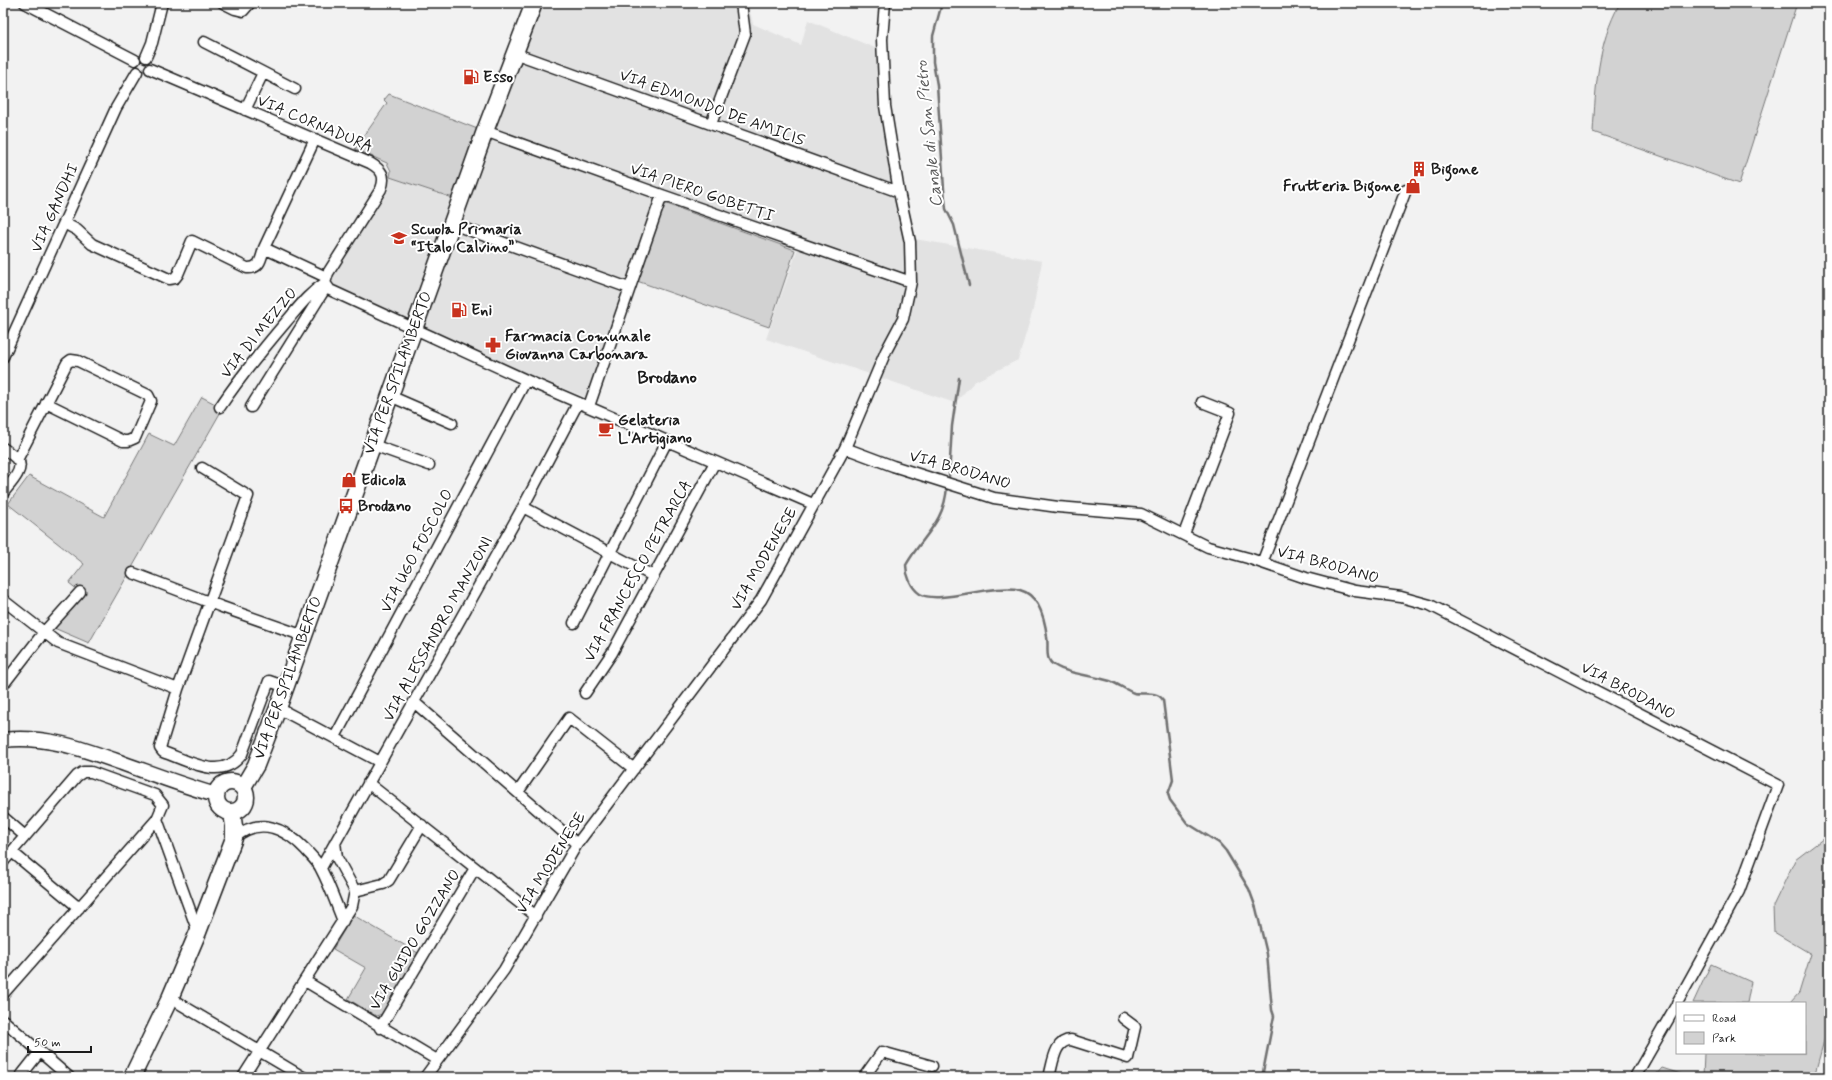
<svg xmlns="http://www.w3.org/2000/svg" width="1832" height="1080" font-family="Mynerve,sans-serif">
	<rect width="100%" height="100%" fill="#f2f2f2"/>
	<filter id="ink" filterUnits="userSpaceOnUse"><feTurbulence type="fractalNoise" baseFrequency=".025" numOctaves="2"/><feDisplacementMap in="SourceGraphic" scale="8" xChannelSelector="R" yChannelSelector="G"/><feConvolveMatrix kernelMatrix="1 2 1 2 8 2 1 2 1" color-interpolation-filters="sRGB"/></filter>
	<g filter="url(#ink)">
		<!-- built -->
		<path fill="#e2e2e2" d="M527,3H748L753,24L801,45L808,20L882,51L909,238L1042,261L1033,310L1018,360L974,382L955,403L766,339L798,248L664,202L595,401L415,328Z
			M390,177L456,199L410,316L406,317L402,316L332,285L330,281V277L388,191Z"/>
		<!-- green -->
		<path fill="#d2d2d2" stroke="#777" d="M1620,3H1797L1739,184L1593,132C1596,86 1597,45 1620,3Z
			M389,94L480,130L456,199L390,177L391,171L387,163L355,149L387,103L384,100Z
			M667,204L795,250L769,327L637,281L663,206Z
			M202,397L223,408L89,643L54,628L83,594L69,583L84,564L8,504L29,476L104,517L149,434L174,446Z
			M1829,832V1029L1825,1037L1814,1077H1703L1704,1053H1805V1003H1790L1799,993L1811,954L1774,932L1773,906L1795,860L1824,838Z
			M353,915L418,953L382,1014L376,1016L348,999L366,968L333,949Z
			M1711,964L1751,982L1747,1003H1693Z
			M1662,1068L1690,1077H1654Z"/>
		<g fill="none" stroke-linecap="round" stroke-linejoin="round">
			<!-- stream -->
			<path stroke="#707070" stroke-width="2.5" d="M942,3L933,36V62L937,85L944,189L946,209L954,225L969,285
				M949,477L952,426L959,378
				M947,487C944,524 923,535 906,565C906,575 911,588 920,594C939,605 994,583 1020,590C1039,595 1045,620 1047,637C1049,647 1044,659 1054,665C1070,675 1092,675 1110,681C1118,684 1126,690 1134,693C1143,695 1157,690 1163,700L1173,780L1168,794L1170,800L1187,823L1219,843L1226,851L1249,889L1256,908L1267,954L1272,1010L1274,1016L1262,1077"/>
			<defs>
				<path id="minor" d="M25,3L135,60
					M223,3L235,9L243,11L250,3
					M204,42L295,89
					M514,53L899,192
					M146,57L152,43L162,3
					M150,69L370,163C382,170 386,176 381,189L328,273L325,283L330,290L526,380L813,504
					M245,110L263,73
					M711,124L745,34L741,3
					M485,131L662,195L911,282
					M64,223L77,230L92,244L169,279L175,278L178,274L192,241L247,268C260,269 261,259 264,248L315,139
					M452,224L629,288
					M264,248L326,277
					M3,357L116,108L137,72
					M390,396L452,423
					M589,406L662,195
					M220,407C240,377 263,349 286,322C298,308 309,293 325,283
					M251,407L326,287
					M373,445L429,465
					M3,448C8,452 14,456 18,460C25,470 9,485 3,493
					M845,448L893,466L994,498L1058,507L1141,514L1208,547L1248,558L1306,578L1355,591L1401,597L1430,605L1778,785L1739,891L1677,1003
					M17,460L67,363L71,360L78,361L148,395L151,401L135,438L128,441H123L46,403
					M202,468L248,496L178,689L160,748L163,752C189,761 222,782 242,754L269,681L286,687
					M523,507L653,576
					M1184,534L1230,413L1202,402
					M1262,563L1406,190
					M133,573L222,607L304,636
					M3,600L58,643L178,689
					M574,623L667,441
					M3,685L44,632L80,592
					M585,693L612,653L715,462
					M414,702L577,844
					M278,708L380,762
					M335,737L526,380
					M368,783L536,916
					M518,792L569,718L634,769
					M3,817L25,836
					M157,819L198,932
					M234,838C260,816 285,828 306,850C311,856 318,862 321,869C330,886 336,904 343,921
					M12,852L79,908
					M3,862L77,776L83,772H91L155,795L163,805L157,819L3,994
					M321,868L523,507L578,403
					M355,891L383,884L389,880L422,825
					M305,981L437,1060
					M170,998L303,1077
					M3,1020L69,1077
					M380,1028L475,868
					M20,1077L39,1053
					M243,1077L352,906L355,891L337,858L335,842
					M425,1077L504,970L577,844L761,600L845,448L886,351L903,319L911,282L910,242L899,192L885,106L882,39L885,3
					M864,1077L882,1052L932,1066
					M1049,1077C1053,1064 1054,1040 1071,1040L1128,1058L1135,1027L1123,1018
					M1635,1077L1677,1004"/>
				<path id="secondary" d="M3,740C46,735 83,749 122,763C153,774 184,786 216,795"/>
				<path id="primary" d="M216 797a15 15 0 1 1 30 0a15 15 0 1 1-30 0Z
					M243,787L256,765L278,708L485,131L534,3
					M132,1077L170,998L198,932L234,838V826L232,813"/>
			</defs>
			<!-- minor casing -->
			<use href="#minor" stroke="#1c1c1c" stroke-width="13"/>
			<!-- secondary casing -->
			<use href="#secondary" stroke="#1c1c1c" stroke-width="17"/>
			<!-- primary casing -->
			<use href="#primary" stroke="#1c1c1c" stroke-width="19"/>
			<!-- minor -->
			<use href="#minor" stroke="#fff" stroke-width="10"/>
			<!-- secondary -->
			<use href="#secondary" stroke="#fff" stroke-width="14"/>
			<!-- primary -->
			<use href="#primary" stroke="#fff" stroke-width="16"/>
		</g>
	</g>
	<!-- icons -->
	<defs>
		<symbol id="fuel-bare" viewBox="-9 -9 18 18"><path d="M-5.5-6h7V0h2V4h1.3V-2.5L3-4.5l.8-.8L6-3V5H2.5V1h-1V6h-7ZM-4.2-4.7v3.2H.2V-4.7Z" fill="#c8321e" stroke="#fff" stroke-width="2.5" paint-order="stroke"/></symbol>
		<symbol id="building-bare" viewBox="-9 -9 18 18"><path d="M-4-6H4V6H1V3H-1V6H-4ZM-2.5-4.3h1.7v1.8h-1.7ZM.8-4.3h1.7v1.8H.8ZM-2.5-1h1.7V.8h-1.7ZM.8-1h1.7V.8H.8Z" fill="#c8321e" stroke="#fff" stroke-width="2.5" paint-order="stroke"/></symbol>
		<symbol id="shop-bare" viewBox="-9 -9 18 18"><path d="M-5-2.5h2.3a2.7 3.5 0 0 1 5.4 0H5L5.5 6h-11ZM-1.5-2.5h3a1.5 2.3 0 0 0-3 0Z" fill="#c8321e" stroke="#fff" stroke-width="2.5" paint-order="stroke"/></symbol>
		<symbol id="school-bare" viewBox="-9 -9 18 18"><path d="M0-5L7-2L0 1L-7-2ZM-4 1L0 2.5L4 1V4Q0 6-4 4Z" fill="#c8321e" stroke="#fff" stroke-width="2.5" paint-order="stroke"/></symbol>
		<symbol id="pharmacy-bare" viewBox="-9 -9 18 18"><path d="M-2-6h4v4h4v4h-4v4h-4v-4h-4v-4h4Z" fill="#c8321e" stroke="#fff" stroke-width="2.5" paint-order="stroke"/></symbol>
		<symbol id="cafe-bare" viewBox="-9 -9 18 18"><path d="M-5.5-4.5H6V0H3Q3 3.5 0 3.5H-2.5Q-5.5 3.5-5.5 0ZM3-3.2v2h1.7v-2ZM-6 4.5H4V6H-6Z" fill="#c8321e" stroke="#fff" stroke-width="2.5" paint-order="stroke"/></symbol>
		<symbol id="bus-bare" viewBox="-9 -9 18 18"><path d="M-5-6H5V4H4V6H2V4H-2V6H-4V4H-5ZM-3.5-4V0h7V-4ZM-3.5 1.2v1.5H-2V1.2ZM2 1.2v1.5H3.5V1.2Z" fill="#c8321e" stroke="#fff" stroke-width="2.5" paint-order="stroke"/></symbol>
	</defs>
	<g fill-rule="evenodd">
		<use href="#fuel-bare" x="460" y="66" width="22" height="22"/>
		<use href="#building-bare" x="1408" y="158" width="22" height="22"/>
		<use href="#shop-bare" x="1402" y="175" width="22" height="22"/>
		<use href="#school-bare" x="388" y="227" width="22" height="22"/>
		<use href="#fuel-bare" x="448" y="299" width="22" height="22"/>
		<use href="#pharmacy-bare" x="482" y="334" width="22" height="22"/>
		<use href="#cafe-bare" x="595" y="418" width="22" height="22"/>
		<use href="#shop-bare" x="338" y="469" width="22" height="22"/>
		<use href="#bus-bare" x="335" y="495" width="22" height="22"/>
	</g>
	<g text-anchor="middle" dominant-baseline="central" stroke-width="4" stroke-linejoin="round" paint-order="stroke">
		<!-- poi labels -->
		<g font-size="16" font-weight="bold" fill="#1c1c1c" stroke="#fff" text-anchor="start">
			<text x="483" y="77">Esso</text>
			<text x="1431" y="169">Bigone</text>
			<text x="1401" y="186" text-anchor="end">Frutteria Bigone</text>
			<text x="411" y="229">Scuola Primaria<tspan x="411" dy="18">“Italo Calvino”</tspan></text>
			<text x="471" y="310">Eni</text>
			<text x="505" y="336">Farmacia Comunale<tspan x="505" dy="18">Giovanna Carbonara</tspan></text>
			<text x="618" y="420">Gelateria<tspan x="618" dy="18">L'Artigiano</tspan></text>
			<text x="361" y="480">Edicola</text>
			<text x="358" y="506">Brodano</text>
		</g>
		<!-- street labels -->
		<g font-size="16" fill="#1c1c1c" stroke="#fff">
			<text transform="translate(712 108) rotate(20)">VIA EDMONDO DE AMICIS</text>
			<text transform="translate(315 124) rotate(23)">VIA CORNADURA</text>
			<text transform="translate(702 193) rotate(19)">VIA PIERO GOBETTI</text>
			<text transform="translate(55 208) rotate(-66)">VIA GANDHI</text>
			<text transform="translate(259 333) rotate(-51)">VIA DI MEZZO</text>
			<text transform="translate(398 373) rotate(-70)">VIA PER SPILAMBERTO</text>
			<text transform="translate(960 470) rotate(16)">VIA BRODANO</text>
			<text transform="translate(417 551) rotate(-62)">VIA UGO FOSCOLO</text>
			<text transform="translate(764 559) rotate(-60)">VIA MODENESE</text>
			<text transform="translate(1328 565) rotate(15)">VIA BRODANO</text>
			<text transform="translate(638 571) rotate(-61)">VIA FRANCESCO PETRARCA</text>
			<text transform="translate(438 629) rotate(-61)">VIA ALESSANDRO MANZONI</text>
			<text transform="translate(288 678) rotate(-70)">VIA PER SPILAMBERTO</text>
			<text transform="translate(1628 691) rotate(28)">VIA BRODANO</text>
			<text transform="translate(551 863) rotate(-58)">VIA MODENESE</text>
			<text transform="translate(415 940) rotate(-59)">VIA GUIDO GOZZANO</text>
		</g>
		<!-- water labels -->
		<g font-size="17" font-style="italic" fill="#5b5b5b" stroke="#fff">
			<text transform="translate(929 134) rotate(-96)">Canale di San Pietro</text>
		</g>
		<!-- quarter labels -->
		<g font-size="18" font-weight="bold" fill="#1c1c1c" stroke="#fff">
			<text x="667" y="378">Brodano</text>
		</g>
	</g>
	<!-- margin -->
	<rect width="1832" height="1080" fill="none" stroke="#fff" stroke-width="16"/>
	<rect x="8" y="8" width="1816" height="1064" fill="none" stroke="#1c1c1c" stroke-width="1.5" filter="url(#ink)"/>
	<!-- legend -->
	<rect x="1676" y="1002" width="130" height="52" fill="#ffffff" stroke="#a4a4a4"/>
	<rect x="1684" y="1015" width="20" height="6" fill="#ffffff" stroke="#a4a4a4"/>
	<text x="1712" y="1022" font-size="12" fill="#1c1c1c">Road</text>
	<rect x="1684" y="1032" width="20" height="12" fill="#d2d2d2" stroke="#a4a4a4"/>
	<text x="1712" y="1042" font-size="12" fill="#1c1c1c">Park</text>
	<!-- scale -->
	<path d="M28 1046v6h63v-6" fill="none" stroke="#1c1c1c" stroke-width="2"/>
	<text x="34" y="1046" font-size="12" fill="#1c1c1c" stroke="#ffffff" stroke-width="3" paint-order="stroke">50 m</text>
</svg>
